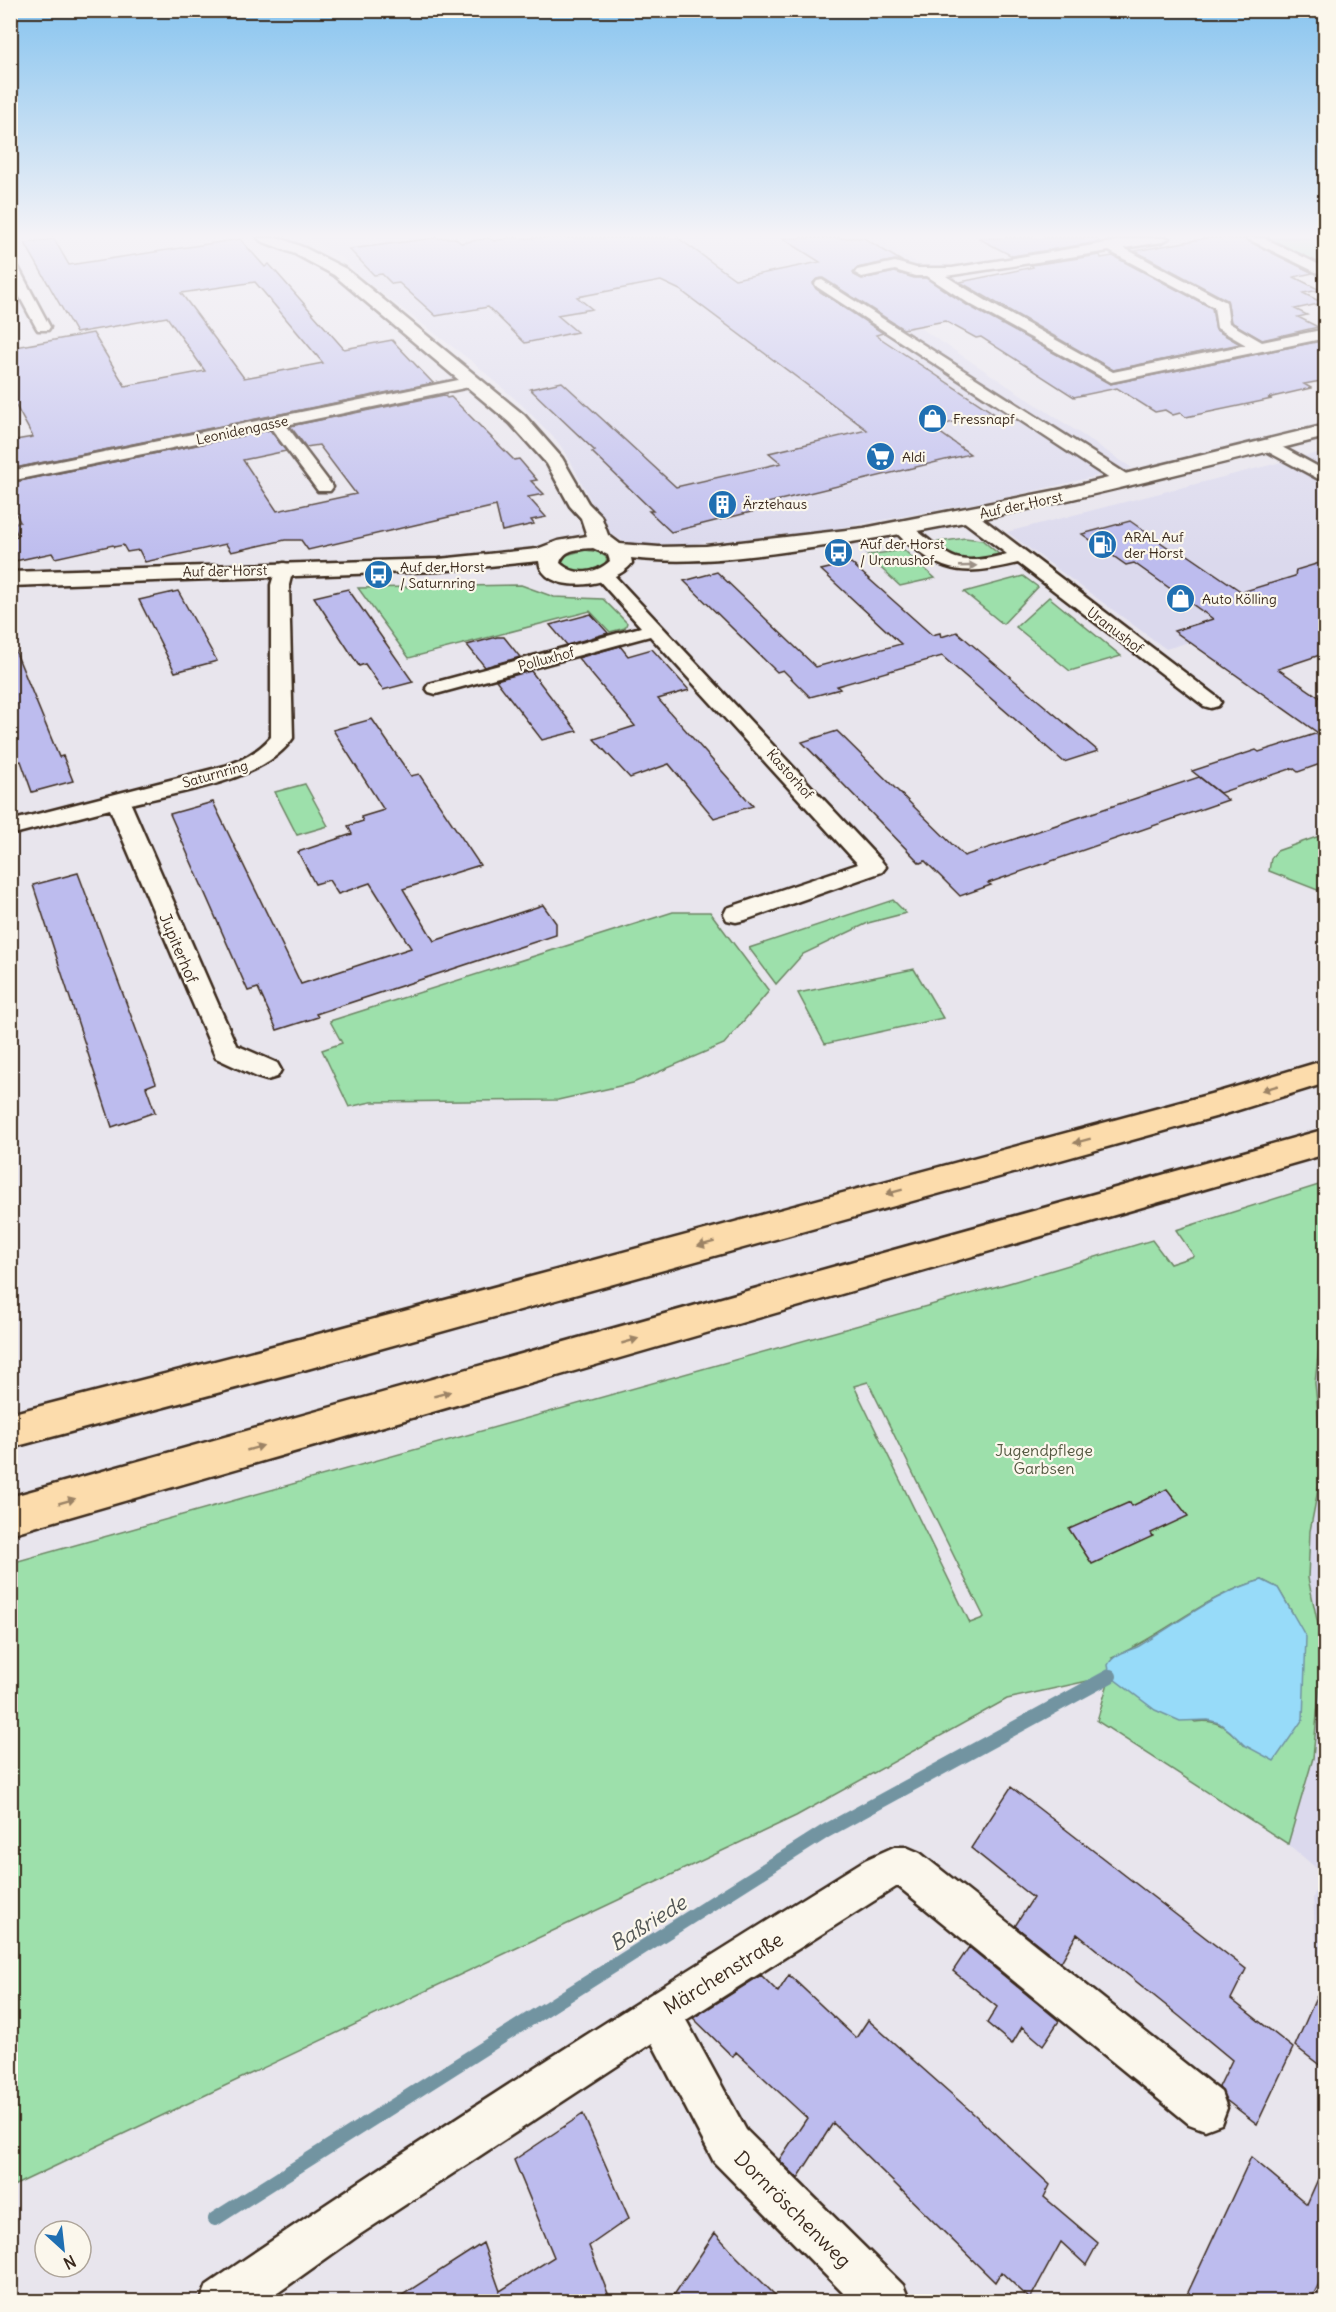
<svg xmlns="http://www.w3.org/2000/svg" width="1336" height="2312" font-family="Delius,sans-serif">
	<rect width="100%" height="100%" fill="#e8e5ed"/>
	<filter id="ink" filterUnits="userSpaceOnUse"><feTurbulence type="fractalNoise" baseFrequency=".0167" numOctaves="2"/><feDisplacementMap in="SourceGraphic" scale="12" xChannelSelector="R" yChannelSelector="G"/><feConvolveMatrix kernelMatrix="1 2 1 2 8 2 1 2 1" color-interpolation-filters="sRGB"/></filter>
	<g filter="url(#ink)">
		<!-- built -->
		<path fill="#dbd9ed" d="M310,238H877L921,265L863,290L1132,468L1008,497L823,531L689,544H628L606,531L571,462L558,442L522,405L474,363L364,280L341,257Z
			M1325,451V641L1284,613L1166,649L1007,532Z
			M1325,1285V2004L1319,1996L1313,1898L1322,1873L1288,1844L1313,1758L1321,1672L1322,1643L1308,1578L1310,1531L1323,1464L1315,1383Z"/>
		<!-- green -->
		<path fill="#9de0ab" stroke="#6c8564" stroke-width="1.5" fill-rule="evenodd" d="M1259,238H1325V271Z
			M965,538L982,540L1001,556C968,565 960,563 932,543Z
			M585,550L599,552L607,558L605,565C593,575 571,576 562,562L566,555Z
			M904,550L935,578L900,586L867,555Z
			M1023,576L1038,587L1003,624L964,592Z
			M521,585L554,597L603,599L627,623L625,628L610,632L590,611L409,658L358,588Z
			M1049,597L1121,656L1070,671L1016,627Z
			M305,784L328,826L297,835L275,792Z
			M1325,834V893L1269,871L1271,858L1277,851Z
			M893,900L906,913L868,923L803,954L776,984L749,948Z
			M673,912H710L769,991L724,1044L633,1083L558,1100L371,1102L349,1107L322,1050L342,1043L330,1021Z
			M914,969L943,1018L825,1044L798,993Z
			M1325,1183L1326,1285L1315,1383L1323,1464L1310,1531L1308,1578L1322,1643L1321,1672L1313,1758L1288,1844L1097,1721L1110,1676L1007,1699L796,1816L11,2187V1563L1009,1283L1152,1240L1170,1264L1194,1256L1176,1230ZM868,1382L984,1617L983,1618L970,1623L854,1386ZM1262,1580L1278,1588L1292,1612L1244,1745C1229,1729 1218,1718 1195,1722L1112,1658C1164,1635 1207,1594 1262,1580Z"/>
		<!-- water -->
		<path fill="#97dbf9" stroke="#7294a1" stroke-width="1.5" d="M1262,1580L1278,1588L1306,1637L1303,1719L1274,1761L1244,1745L1230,1731L1219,1723L1208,1720L1180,1721L1155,1710L1110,1676L1108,1665C1114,1653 1127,1652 1139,1646C1179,1623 1216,1592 1262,1580Z"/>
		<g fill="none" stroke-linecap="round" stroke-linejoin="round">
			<!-- stream -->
			<path stroke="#7294a1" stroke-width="14" d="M215,2219L826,1831L1110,1676"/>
		</g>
		<!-- building -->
		<path fill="#bdbcee" stroke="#3b2a1e" stroke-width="1.5" fill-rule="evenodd" d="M435,238H455L461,243L489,238L494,241L509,238H678L735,279L820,262L782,238H864L903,262L895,260L857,268L853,272L854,275L862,279L895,272L914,278H926L967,305L1110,384L1326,340V380L1304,384L1311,388L1268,398L1272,399L1186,417L1180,413L1173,415L1165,410L1155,412L1117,388L1074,397L981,337L976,338L945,321L903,329L823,278L817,279L813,283L816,289L883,333L876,335L880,338L993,413L932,427L970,454L755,506L759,510L671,532L649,511H653L592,452L595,451L530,389L562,382L676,487L781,463L769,453L867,430L680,290L661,281L577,297L592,309L557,315L577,332L525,343L488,307L436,316L399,283L392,284L382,274L374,275L349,249Z
			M978,238H1098L1099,242L1012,256Z
			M1207,238L1244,239L1313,273L1294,277L1320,290L1303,293L1323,303L1295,309L1307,315L1298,317L1318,327L1262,340L1231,322L1227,300L1135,251Z
			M54,239L69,265L240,239L265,267L269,264L344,349L392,340L433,383L10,469V441L33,437L10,395V348L93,333L125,386L205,371L167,317L76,333L25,243ZM255,282L323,363L244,378L181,293Z
			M1100,255L1101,258L1113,256L1212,308L1216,330L1240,344L1113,370L960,282L1033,267L1031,265Z
			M444,395L447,398L451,397L514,460L519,459L537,480L531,481L544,494L528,497L546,517L531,520L534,524L502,531L496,506L308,550L301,540H285L231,552L226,544L145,562L139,550L127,552L123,545L114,547L113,545L55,558L52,553L10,562V538L18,536L12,523L20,522L10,502V483L270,430L286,451L243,460L277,511L356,494L319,445L306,447L290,426Z
			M1130,521L1176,553L1182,551L1242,592L1295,576L1296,570L1326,561V653L1278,669L1326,702V762L1298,772L1293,768L1220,793L1192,771L1256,750L1259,752L1318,733L1174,631L1213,619L1134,563L1126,565L1082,534Z
			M851,563L932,635L940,633L941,637L957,632L1098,751L1064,762L942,656L837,686L840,689L810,697L783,670L777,672L684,581L717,572L816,667L901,644L821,570Z
			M348,589L413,682L383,690L365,664L359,666L314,597Z
			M178,591L217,661L175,672L139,600Z
			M591,614L608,633L567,645L550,625Z
			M497,637H504L520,657L485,667L467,645Z
			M10,638L59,757L63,756L73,781L32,792L21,761L16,762L10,747Z
			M620,646L628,656L652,649L689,690L658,699L753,806L714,818L669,764L630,778L594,739L635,726L578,658Z
			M531,671L577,731L542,740L496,680Z
			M372,719L411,776L419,774L480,865L403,889L434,941L543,905L556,923V935L316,1014L318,1017L277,1030L258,988L248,991L170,814L213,802L301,984L411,948L370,883L338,894L329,880L315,884L298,852L352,834L348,826L363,821L361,817L384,810L333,730Z
			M837,731L964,856L1199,777L1228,800L988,883L991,885L960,896L925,861L920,863L802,742Z
			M78,873L156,1083L146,1087L155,1112L112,1127L33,885Z
			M1167,1489L1188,1516L1151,1533L1153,1536L1092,1564L1069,1529L1130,1502L1132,1506Z
			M1011,1787L1246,1969L1231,1999L1293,2048L1257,2124L1226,2100L1219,2087L1232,2060L1179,2016L1077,1934L1061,1962L1015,1926L1033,1898L971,1848Z
			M969,1947L1059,2021L1043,2045L1022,2027L1012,2044L987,2023L997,2007L953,1971Z
			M761,1975L778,1992L789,1975L856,2038L868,2020L975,2115L1050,2185L1044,2197L1098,2243L1086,2265L1061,2242L1030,2299L1001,2272L995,2282L833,2123L798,2178L779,2160L807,2118L736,2052L733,2057L693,2018Z
			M1326,1975V2070L1295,2046Z
			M583,2114L629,2218L589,2246L611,2301H393L483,2243L500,2291L554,2257L514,2160Z
			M1251,2157L1307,2204L1326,2161V2269L1323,2276L1310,2301H1184Z
			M715,2233L736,2256L781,2301H670Z"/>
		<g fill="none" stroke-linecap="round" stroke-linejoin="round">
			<defs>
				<path id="street" d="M1137,238H1169L1162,242L1124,248L1226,302L1229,323L1262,342L1326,329V338L1111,382L968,303L927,276H915L895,270L862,277L855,273L857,270L895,262L916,268H952ZM1109,251L1214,307L1217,328L1246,345L1113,372C1058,340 1000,311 946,276Z
					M1246,238H1264L1326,268V277Z
					M10,261L17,265L50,327L48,330H38L36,327L10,279Z
					M822,280L1131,477L1134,481L1131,485H1119L817,287L815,284L817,281Z
					M473,377L481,382L479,385L286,425L333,487L330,491H318L271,428L10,481V471Z
					M1269,440L1326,471V483L1263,449L1261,445L1263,441Z
					M968,511L974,512L1218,698L1221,702L1218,706L1211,708L1204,706L1018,563C977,572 951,578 917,550C908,544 899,537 893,528L896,524C915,519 937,555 960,559C975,562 992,558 1007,554L962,520L959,516L962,512Z
					M284,563L291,565L293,569L289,585L293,738C263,782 180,791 131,804L236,1045L277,1063L281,1070L277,1077L267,1080L257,1077L216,1058L110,809L10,835V821L225,766C243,760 258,752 271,737V585L277,565Z
					M604,570L611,572L882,862L886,867L882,872L745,920L736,922L727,920L724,914L727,908L858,864L650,636L436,694L429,692L426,688L429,684L641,627L595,576L597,572Z
					M894,1847H906L920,1853L1221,2092L1227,2108L1221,2124L1205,2130L1189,2124L899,1887H896L686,2020L746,2130L903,2285L910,2302H852L714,2162L652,2043L359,2235L265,2302H200L207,2285C422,2137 643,1998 865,1860Z"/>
				<path id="secondary" d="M258,238H280L305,248L346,269L524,415L562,458L588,503L601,516L608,535L620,544L659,547L706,546L864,528L1063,489L1326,425V437C1160,478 995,522 825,546C762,555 695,566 631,558L632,563C614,588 543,596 539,561L439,571L10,586V572L439,559L537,549L558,541L587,536L581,518L570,506L547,464L510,423L334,275L295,254L261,241ZM593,548L608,555L610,561C596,574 575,577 560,563C564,548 580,549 593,548Z"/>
				<path id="highway" d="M1326,1060V1083L1222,1115L300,1371L10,1448V1414L300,1339L1222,1091Z
					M1326,1129V1154L10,1534V1497Z"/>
			</defs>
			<!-- street casing -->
			<use href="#street" stroke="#3b2a1e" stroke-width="5"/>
			<!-- secondary casing -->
			<use href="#secondary" stroke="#3b2a1e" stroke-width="5"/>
			<!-- highway casing -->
			<use href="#highway" stroke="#3b2a1e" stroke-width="5"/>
			<!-- street -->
			<use href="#street" fill="#fbf7ec" fill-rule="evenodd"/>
			<!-- secondary -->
			<use href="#secondary" fill="#fbf7ec" fill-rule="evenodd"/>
			<!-- highway -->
			<use href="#highway" fill="#fcdcac" fill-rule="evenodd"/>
		</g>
		<!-- one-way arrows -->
		<defs><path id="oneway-solid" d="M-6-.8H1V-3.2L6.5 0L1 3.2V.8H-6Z" transform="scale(1.5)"/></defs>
		<use fill="#9b9085" href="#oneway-solid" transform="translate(968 566) rotate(-2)"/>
		<g fill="#9c8365">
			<use href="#oneway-solid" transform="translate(1270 1088) rotate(163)"/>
			<use href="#oneway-solid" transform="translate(1082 1141) rotate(165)"/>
			<use href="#oneway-solid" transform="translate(894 1192) rotate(165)"/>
			<use href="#oneway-solid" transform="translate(706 1244) rotate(165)"/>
			<use href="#oneway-solid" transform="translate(630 1341) rotate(-16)"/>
			<use href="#oneway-solid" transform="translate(442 1394) rotate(-16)"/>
			<use href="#oneway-solid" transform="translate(255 1448) rotate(-16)"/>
			<use href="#oneway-solid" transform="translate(67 1501) rotate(-16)"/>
		</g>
	</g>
	<!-- sky -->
	<linearGradient id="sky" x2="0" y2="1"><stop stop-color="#87c4ef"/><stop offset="0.42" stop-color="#f5f3f7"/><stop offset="1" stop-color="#f5f3f7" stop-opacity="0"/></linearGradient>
	<rect width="1336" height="562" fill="url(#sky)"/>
	<!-- icons -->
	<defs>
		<symbol id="shop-disc" viewBox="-11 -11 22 22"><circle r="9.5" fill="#1f6fb2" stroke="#fbf7ec"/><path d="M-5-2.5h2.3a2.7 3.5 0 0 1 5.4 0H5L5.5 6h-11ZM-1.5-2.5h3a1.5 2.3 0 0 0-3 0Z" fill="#fff"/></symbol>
		<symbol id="supermarket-disc" viewBox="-11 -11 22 22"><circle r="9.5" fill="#1f6fb2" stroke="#fbf7ec"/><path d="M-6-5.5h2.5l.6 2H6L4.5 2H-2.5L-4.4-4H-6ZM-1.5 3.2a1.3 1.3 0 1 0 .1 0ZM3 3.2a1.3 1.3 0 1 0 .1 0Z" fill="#fff"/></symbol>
		<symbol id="building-disc" viewBox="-11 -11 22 22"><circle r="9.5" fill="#1f6fb2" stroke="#fbf7ec"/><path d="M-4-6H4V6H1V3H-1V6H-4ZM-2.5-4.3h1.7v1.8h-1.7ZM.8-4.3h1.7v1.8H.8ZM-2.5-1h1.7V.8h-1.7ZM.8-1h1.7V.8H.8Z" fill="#fff"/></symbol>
		<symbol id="fuel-disc" viewBox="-11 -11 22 22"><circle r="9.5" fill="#1f6fb2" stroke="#fbf7ec"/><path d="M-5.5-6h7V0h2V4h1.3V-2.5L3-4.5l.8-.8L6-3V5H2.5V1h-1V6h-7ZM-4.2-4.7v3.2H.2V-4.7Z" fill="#fff"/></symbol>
		<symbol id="bus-disc" viewBox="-11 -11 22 22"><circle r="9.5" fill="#1f6fb2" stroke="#fbf7ec"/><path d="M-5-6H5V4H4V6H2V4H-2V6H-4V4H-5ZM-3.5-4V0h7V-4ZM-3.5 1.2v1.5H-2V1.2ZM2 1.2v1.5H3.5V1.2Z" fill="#fff"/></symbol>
	</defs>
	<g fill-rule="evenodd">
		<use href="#shop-disc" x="916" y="402" width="33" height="33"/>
		<use href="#supermarket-disc" x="864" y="440" width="33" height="33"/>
		<use href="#building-disc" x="706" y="488" width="33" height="33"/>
		<use href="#fuel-disc" x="1086" y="528" width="33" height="33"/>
		<use href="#bus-disc" x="822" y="536" width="33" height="33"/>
		<use href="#bus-disc" x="362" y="558" width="33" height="33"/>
		<use href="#shop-disc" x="1164" y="582" width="33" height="33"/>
	</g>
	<g text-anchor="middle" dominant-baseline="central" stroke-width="4.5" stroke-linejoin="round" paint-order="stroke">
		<!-- far-poi labels -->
		<g font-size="14" fill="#3b2a1e" stroke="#fbf7ec" text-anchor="start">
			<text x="953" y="419">Fressnapf</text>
			<text x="902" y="457">Aldi</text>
			<text x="743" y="504">Ärztehaus</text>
			<text x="1124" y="537">ARAL Auf<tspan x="1124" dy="16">der Horst</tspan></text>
			<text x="860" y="544">Auf der Horst<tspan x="860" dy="16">/ Uranushof</tspan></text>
			<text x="400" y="567">Auf der Horst<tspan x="400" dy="16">/ Saturnring</tspan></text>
			<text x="1202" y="599">Auto Kölling</text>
		</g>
		<!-- far-street labels -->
		<g font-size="14" fill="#3b2a1e" stroke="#fbf7ec">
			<text transform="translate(242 430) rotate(-12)">Leonidengasse</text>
			<text transform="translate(1021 505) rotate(-12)">Auf der Horst</text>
			<text transform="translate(225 571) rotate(-1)">Auf der Horst</text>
			<text transform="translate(1115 630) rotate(37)">Uranushof</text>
			<text transform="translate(546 659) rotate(-15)">Polluxhof</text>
			<text transform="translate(215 774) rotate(-16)">Saturnring</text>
			<text transform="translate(790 774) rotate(48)">Kastorhof</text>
		</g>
		<!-- street labels -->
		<g font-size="16" fill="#3b2a1e" stroke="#fbf7ec">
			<text transform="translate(179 948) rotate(67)">Jupiterhof</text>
		</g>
		<!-- park labels -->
		<g font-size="16" fill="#545841" stroke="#fbf7ec">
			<text x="1044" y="1450">Jugendpflege<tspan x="1044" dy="18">Garbsen</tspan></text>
		</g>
		<!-- near-street labels -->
		<g font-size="20" fill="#3b2a1e" stroke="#fbf7ec">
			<text transform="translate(723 1973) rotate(-32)">Märchenstraße</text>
			<text transform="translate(793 2209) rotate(45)">Dornröschenweg</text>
		</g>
		<!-- near-water labels -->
		<g font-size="21" font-style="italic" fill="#525655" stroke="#fbf7ec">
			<text transform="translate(648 1923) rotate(-32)">Baßriede</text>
		</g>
	</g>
	<!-- margin -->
	<rect width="1336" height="2312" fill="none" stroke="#fbf7ec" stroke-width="36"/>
	<rect x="18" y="18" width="1300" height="2276" fill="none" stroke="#3b2a1e" stroke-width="2" filter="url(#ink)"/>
	<!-- north arrow -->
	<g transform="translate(63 2249) rotate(153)"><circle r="28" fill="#fbf7ec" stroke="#aea59a" stroke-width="1.5"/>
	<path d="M0-4.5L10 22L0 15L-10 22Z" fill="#1f6fb2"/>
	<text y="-9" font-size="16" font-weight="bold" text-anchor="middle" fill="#3b2a1e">N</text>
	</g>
</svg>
